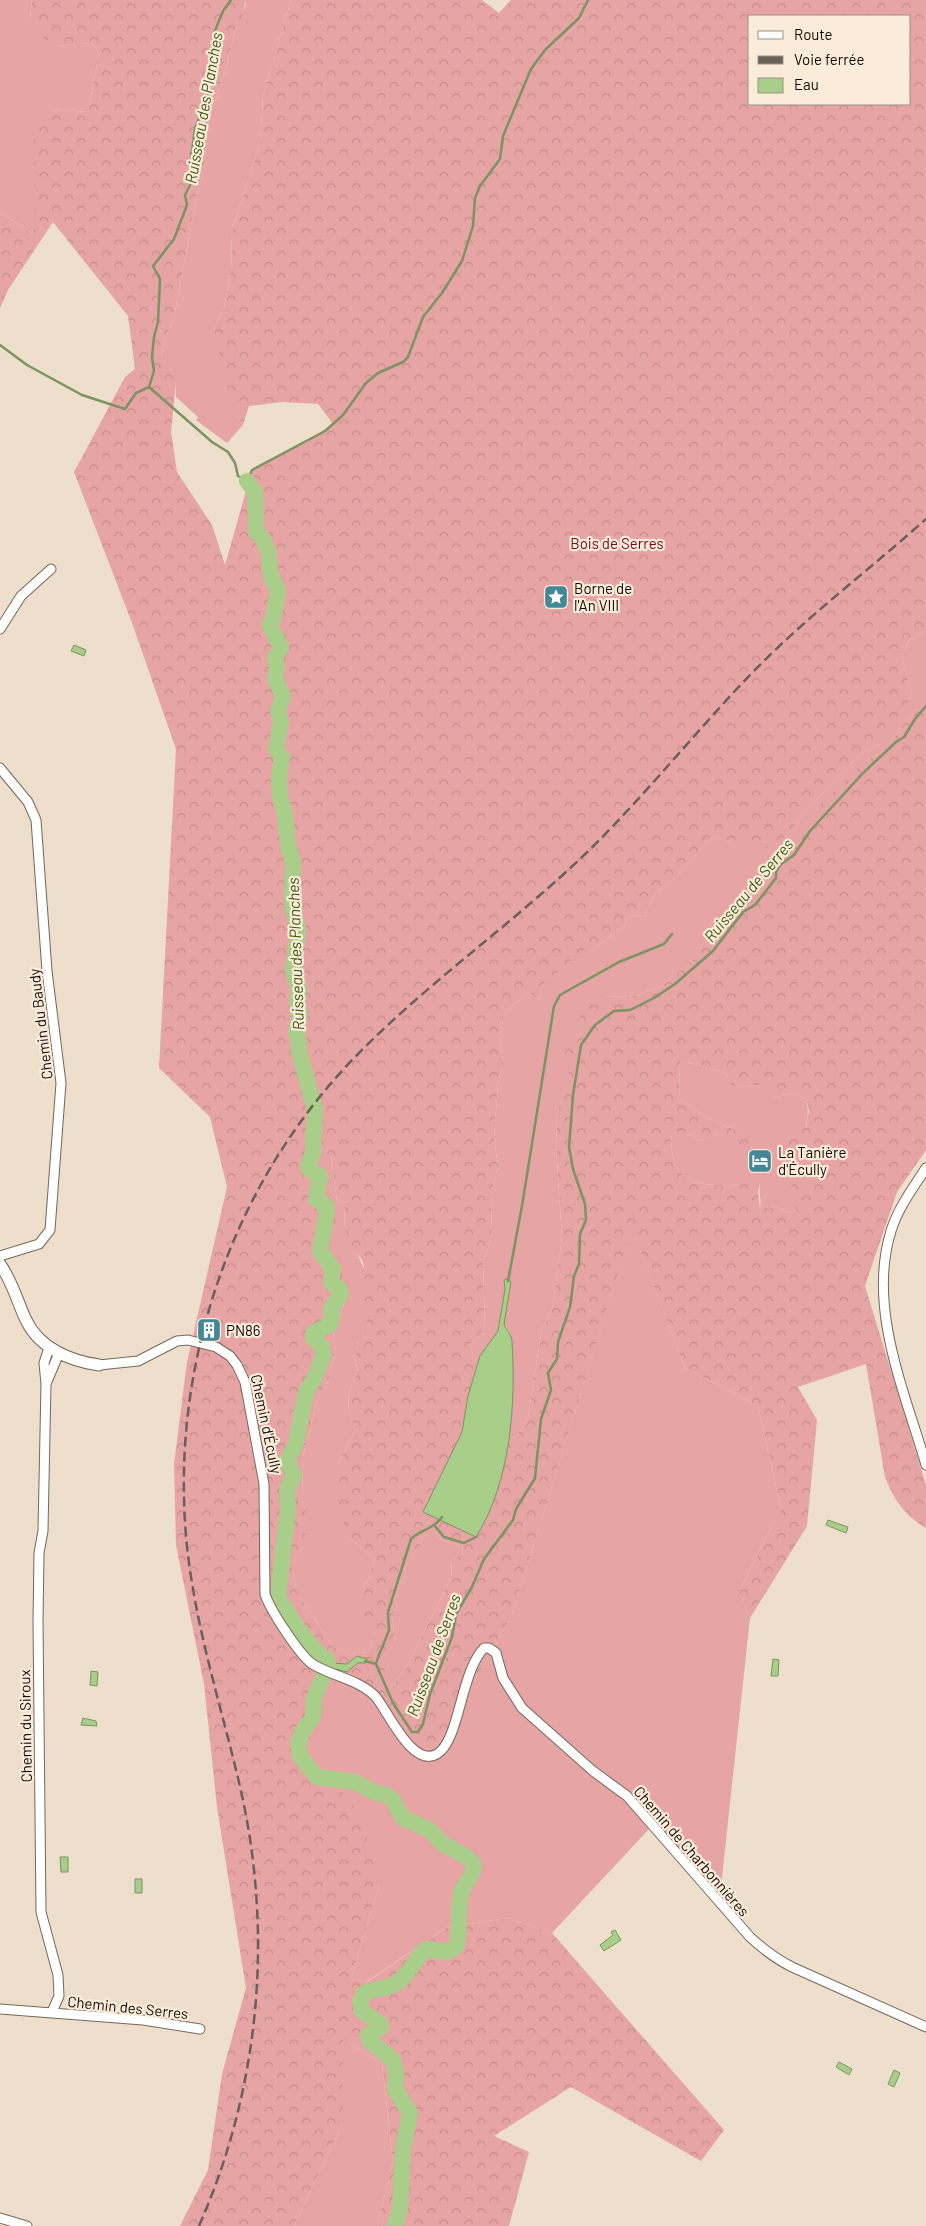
<svg xmlns="http://www.w3.org/2000/svg" width="926" height="2226" font-family="Barlow,sans-serif">
	<defs>
		<pattern id="forest-crowns" width="20" height="18" patternUnits="userSpaceOnUse" patternTransform="scale(1.25)"><rect width="20" height="18" fill="#e7a4a4"/><path d="M2 6a3 3 0 1 1 6 0M12 15a3 3 0 1 1 6 0" fill="none" stroke="#c58c8c"/></pattern>
	</defs>
	<rect width="100%" height="100%" fill="#eddfcc"/>
	<!-- grass -->
	<path fill="#e7a4a4" d="M0,0H32L30,18L58,46L92,43L99,53L88,112L50,109L33,234L0,212Z
		M246,0H291L263,96L260,144L232,231L231,272L224,307L214,329L238,418L243,425L227,443L196,420L198,417L176,397V383L161,357L164,342L174,317L197,194L204,169L208,122L228,62L235,30L246,5Z
		M926,631V708L915,710L883,751L864,762L788,846L778,861L764,869L766,886L739,908L716,936L703,944L697,957L660,987L634,996L601,997L581,1032L557,1116L556,1146L562,1237L556,1283L551,1314L542,1328L528,1418L516,1437L509,1438L513,1350L510,1333L504,1324L510,1282H504L505,1289L498,1331L478,1362L473,1356L470,1344L482,1335L485,1326L483,1265L492,1235L491,1195L498,1166L494,1138L498,1083L503,1064L500,1036L504,1014L528,992L539,1000L542,985L582,950L592,949L624,927L629,916L644,915L655,894L679,875L710,838L717,836L732,844L782,841L811,805L861,754L880,745L912,694L902,658L908,641Z
		M680,1060L726,1073L731,1087L760,1085L762,1092L777,1097L794,1093L806,1099C812,1119 802,1136 795,1156H811L817,1169L797,1210L790,1213L776,1207L760,1208C762,1200 758,1193 760,1184C717,1184 666,1197 672,1134L682,1131L701,1141L715,1134L727,1137L742,1133L704,1116L689,1104L679,1101Z
		M322,1148L331,1156L337,1201L344,1204L345,1227L366,1273L362,1295L369,1318L367,1336L358,1339L355,1358L358,1372C344,1395 347,1407 355,1431L338,1465L350,1539L375,1559L361,1598L374,1631L369,1652L350,1654L332,1646L296,1590L292,1568L308,1524L302,1500L303,1456L319,1394L327,1385L335,1352L333,1336L347,1295L328,1254L323,1173L315,1164L317,1156Z
		M632,1228L685,1368L758,1406L781,1509L739,1592L750,1618L720,1896L649,1829L552,1933L506,1918L446,1928L366,1982L351,1979L379,1885L308,1748L327,1677L368,1696L413,1760L427,1748L440,1742L512,1615Z
		M434,1533L439,1539L462,1546L463,1553L452,1560L451,1578L405,1670L391,1687L381,1664L395,1642L392,1615L397,1607L395,1594L404,1577L407,1560L413,1549L421,1545L423,1536Z
		M343,2039L382,2063L393,2162L377,2226H294L343,2123Z"/>
	<!-- forest -->
	<path fill="url(#forest-crowns)" fill-rule="evenodd" d="M32,0H246L240,27L235,30L228,62L208,122L204,169L197,194L174,317L164,342L161,357L171,363L176,383L171,432L177,472L212,525L225,565L252,470L315,436L333,424L318,404L282,402L249,406L243,425L238,418L228,392L214,329L224,307L231,272L232,231L260,144L263,96L291,0H482L499,13L511,0H926V631L908,641L902,658L912,694L900,720L880,745L861,754L811,805L782,841L762,850L732,844L717,836L710,838L679,875L655,894L644,915L629,916L624,927L592,949L582,951L542,985L539,1000L528,992L504,1014L500,1036L503,1064L498,1083L494,1138L498,1166L491,1195L492,1235L483,1265L485,1326L482,1335L470,1344L473,1356L478,1362L468,1396L462,1432L423,1512L476,1537C494,1508 503,1471 509,1438L516,1437L528,1418L542,1328L551,1314L556,1283L562,1237L556,1146L557,1116L570,1067L563,1049L576,1046L581,1032L577,1021L589,1003L601,997L634,996L660,987L697,957L703,944L716,936L739,908L766,886L764,869L778,861L816,809L864,762L883,751L915,710L926,708V1150L897,1192L865,1286L926,1485V1528C905,1516 893,1499 885,1477L866,1364L798,1387L817,1420L807,1526L750,1618L739,1592L781,1509L758,1406L685,1368L632,1229L512,1615L440,1742L427,1748L413,1761L368,1696L327,1677L308,1748L362,1817L379,1885L351,1979L367,1982L446,1928L506,1918L552,1933L724,2130L701,2161L571,2087L494,2136L529,2152L509,2226H377L393,2162L382,2063L343,2039V2123L294,2226H180L208,2170L222,2074L246,1988L217,1807L204,1684L176,1545L174,1464L187,1362L227,1187L210,1117L159,1068L176,749L132,623L74,472L125,377L135,369L128,316L53,222L8,290L0,308V212L33,234L35,205L33,133L40,118L50,109L88,112L99,53L92,43L58,46L40,36L30,18ZM750,16H910V104H750ZM680,1060L726,1073L731,1087L760,1085L761,1092L777,1097L794,1093L806,1099L809,1110L806,1127L790,1131L785,1148L795,1156H811L817,1169L791,1186L789,1198L797,1210L790,1213L776,1207L760,1208L758,1192L760,1184L755,1179H746L745,1184C704,1187 667,1188 672,1134L682,1131L701,1141L716,1134C727,1137 732,1146 743,1148L749,1142L742,1133L704,1116L689,1104L679,1101ZM322,1148L331,1157L337,1201L344,1204L345,1227L351,1250C374,1263 359,1279 362,1296C365,1313 369,1317 367,1335L358,1338L355,1358L358,1372C344,1395 347,1408 355,1431L338,1465L336,1478L339,1510L350,1539L375,1559L361,1598L363,1622L374,1631L369,1652L350,1654L332,1646L296,1590L292,1568L309,1524L302,1500L303,1456L319,1394L327,1385L335,1352L333,1335L347,1295L338,1256L328,1254L326,1244L328,1233L337,1228L323,1173L315,1164L317,1156ZM434,1533L439,1539L462,1546L463,1553L452,1560L451,1578L405,1670L391,1687L382,1664L395,1642L392,1615L397,1607L395,1594L404,1577L407,1560L413,1550L421,1545L423,1536Z"/>
	<!-- water -->
	<path fill="#a9ce89" stroke="#7b9462" d="M74,645L86,650L84,656L71,651Z
		M508,1279L511,1282L504,1324C506,1330 511,1333 512,1341C516,1404 511,1481 476,1537L423,1512L462,1432L468,1396L480,1356L498,1331L505,1289L504,1280Z
		M828,1520L848,1527L846,1533L826,1525Z
		M357,1656L367,1659L366,1663H358L347,1672L332,1668V1663L347,1664Z
		M773,1659L779,1660L778,1676H771Z
		M91,1671L98,1672L97,1686L90,1685Z
		M83,1718L96,1721L97,1726L81,1725Z
		M60,1857H68V1872H61Z
		M135,1879H142V1893H135Z
		M615,1930L621,1940L604,1951L600,1945L613,1935L611,1932Z
		M839,2062L852,2069L849,2075L836,2067Z
		M894,2070L900,2073L894,2087L888,2084Z"/>
	<g fill="none" stroke-linecap="round" stroke-linejoin="round">
		<!-- stream -->
		<path stroke="#7b9462" stroke-width="2.5" d="M0,345L27,365L82,395L125,409L136,393L149,387
			M149,387L212,442L228,452L235,463L238,476L247,481L252,470L325,431L343,415L366,383L378,373L403,362L408,357L423,317L442,293L462,261L473,226L475,198L480,186L500,159L503,136L531,69L545,50L579,18L588,0
			M149,387L154,371L152,357L154,337L158,322L160,279L153,266L174,239L187,205L185,195L192,181L190,165L195,129L208,94L209,74L216,49L214,33L223,11L231,0
			M508,1281L522,1206L554,1006L560,995L619,962L664,944L672,934
			M434,1525L444,1537L464,1543L476,1537
			M365,1661L376,1664L393,1703L412,1732H418L423,1724L430,1694L452,1637L456,1614L472,1587L484,1559L513,1520L516,1509L535,1478L541,1419L551,1390L548,1373L557,1359L558,1342L570,1307L574,1276L579,1264L580,1234L586,1220L585,1204L573,1169L569,1147L573,1095L581,1045L595,1025L614,1011L630,1010L654,998L675,984L713,951L743,912L755,905L776,878V872L781,864L794,855L810,831L863,773L896,742L904,737L915,719L926,706
			M376,1663L389,1630L388,1612L411,1539C420,1530 434,1529 442,1517"/>
		<!-- river -->
		<path stroke="#a9ce89" stroke-width="16" d="M247,481L255,492L256,532L262,537L269,554V564L272,579L278,590L274,615L270,625L281,647L275,658L277,667L275,679L283,696L278,711L281,722L276,749L282,758L279,776L280,798L284,810L289,849L293,863L292,905L298,930L293,971L299,990L297,1001L300,1015L296,1031L299,1042V1052L315,1110L313,1153L308,1165L309,1169L320,1176L316,1199L326,1206L327,1210L320,1251L333,1269L331,1282L339,1288L341,1294L331,1309L332,1318L330,1325L314,1332L313,1338L322,1347L324,1354L314,1379L306,1392L296,1443L287,1461L294,1475L287,1490L288,1509L278,1597L298,1629L315,1650L327,1660L328,1665L314,1698L313,1717L304,1729L298,1743L300,1756L317,1777L355,1782L376,1793L387,1795L393,1800L403,1818L430,1830L443,1844L467,1857L474,1865C474,1876 466,1881 462,1890C456,1909 462,1930 456,1947L448,1952L426,1949C416,1957 410,1973 398,1982C388,1990 375,1988 364,1993L360,2002L362,2011L381,2024V2027L368,2035L369,2040L393,2060L396,2072L395,2089L410,2113L403,2150L400,2208L395,2226"/>
		<defs>
			<path id="minor" d="M0,629L21,596L51,569
				M0,768L28,802L36,820L47,971L61,1083L50,1230L39,1244L0,1256
				M926,1168C913,1188 898,1208 891,1231C867,1308 905,1392 926,1465
				M49,1348L44,1363L46,1384L59,1353
				M99,1365L138,1361L177,1341L188,1340L216,1347L230,1356L237,1365L245,1382L264,1484L265,1594C269,1608 301,1658 314,1665C333,1676 359,1680 375,1696C387,1709 412,1769 437,1754C460,1740 460,1673 484,1648H489L496,1653L503,1678L522,1708L593,1771L627,1796L750,1937C763,1949 776,1959 792,1967L926,2027
				M46,1384L43,1531L39,1553L38,1621L41,1912L58,1975L59,1996L52,2012
				M0,2009L143,2020L200,2029
				M0,2218L27,2226"/>
			<path id="tertiary" d="M0,1264C13,1283 17,1301 26,1320C39,1348 70,1361 99,1365"/>
		</defs>
		<!-- minor casing -->
		<use href="#minor" stroke="#746857" stroke-width="11"/>
		<!-- tertiary casing -->
		<use href="#tertiary" stroke="#746857" stroke-width="13"/>
		<!-- minor -->
		<use href="#minor" stroke="#fff" stroke-width="9"/>
		<!-- tertiary -->
		<use href="#tertiary" stroke="#fff" stroke-width="11"/>
		<!-- rail -->
		<path stroke="#696056" stroke-width="2.5" stroke-dasharray="10 5" stroke-linecap="butt" d="M199,2226C258,2092 273,1944 243,1800C227,1727 204,1657 192,1583C160,1393 223,1190 359,1053C428,983 509,926 580,859C641,801 693,734 752,673C806,617 868,571 926,519"/>
	</g>
	<!-- icons -->
	<defs>
		<symbol id="sight-square" viewBox="-11 -11 22 22"><rect x="-9" y="-9" width="18" height="18" rx="4" fill="#448797" stroke="#faecd9"/><path d="M0-6L1.8-2.2L6-1.7L2.9 1.2L3.7 5.4L0 3.3L-3.7 5.4L-2.9 1.2L-6-1.7L-1.8-2.2Z" fill="#fff"/></symbol>
		<symbol id="hotel-square" viewBox="-11 -11 22 22"><rect x="-9" y="-9" width="18" height="18" rx="4" fill="#448797" stroke="#faecd9"/><path d="M-6-4.5h1.5V1H6V5H4.5V3h-9V5H-6ZM-4 0a1.8 1.8 0 1 1 3.6 0ZM.5 0V-2.5h3Q6-2.5 6 0Z" fill="#fff"/></symbol>
		<symbol id="building-square" viewBox="-11 -11 22 22"><rect x="-9" y="-9" width="18" height="18" rx="4" fill="#448797" stroke="#faecd9"/><path d="M-4-6H4V6H1V3H-1V6H-4ZM-2.5-4.3h1.7v1.8h-1.7ZM.8-4.3h1.7v1.8H.8ZM-2.5-1h1.7V.8h-1.7ZM.8-1h1.7V.8H.8Z" fill="#fff"/></symbol>
	</defs>
	<g fill-rule="evenodd">
		<use href="#sight-square" x="542" y="583" width="28" height="28"/>
		<use href="#hotel-square" x="746" y="1147" width="28" height="28"/>
		<use href="#building-square" x="195" y="1316" width="28" height="28"/>
	</g>
	<g text-anchor="middle" dominant-baseline="central" stroke-width="4.5" stroke-linejoin="round" paint-order="stroke">
		<!-- park labels -->
		<g font-size="15" fill="#6e081d" stroke="#faecd9">
			<text x="617" y="543">Bois de Serres</text>
		</g>
		<!-- poi labels -->
		<g font-size="15" fill="#100b06" stroke="#faecd9" text-anchor="start">
			<text x="574" y="588">Borne de<tspan x="574" dy="17">l'An VIII</tspan></text>
			<text x="778" y="1152">La Tanière<tspan x="778" dy="17">d'Écully</tspan></text>
			<text x="226" y="1330">PN86</text>
		</g>
		<!-- street labels -->
		<g font-size="15" fill="#100b06" stroke="#faecd9">
			<text transform="translate(40 1024) rotate(-97)">Chemin du Baudy</text>
			<text transform="translate(267 1424) rotate(78)">Chemin d'Écully</text>
			<text transform="translate(25 1726) rotate(-91)">Chemin du Siroux</text>
			<text transform="translate(692 1851) rotate(49)">Chemin de Charbonnières</text>
			<text transform="translate(128 2007) rotate(6)">Chemin des Serres</text>
		</g>
		<!-- water labels -->
		<g font-size="16" font-style="italic" fill="#3a5b13" stroke="#faecd9">
			<text transform="translate(203 108) rotate(-80)">Ruisseau des Planches</text>
			<text transform="translate(748 890) rotate(-50)">Ruisseau de Serres</text>
			<text transform="translate(295 954) rotate(-92)">Ruisseau des Planches</text>
			<text transform="translate(433 1655) rotate(-70)">Ruisseau de Serres</text>
		</g>
	</g>
	<!-- legend -->
	<rect x="748" y="15" width="162" height="90" fill="#faecd9" stroke="#9c9285"/>
	<rect x="758" y="31" width="25" height="8" fill="#ffffff" stroke="#9c9285"/>
	<text x="794" y="40" font-size="15" fill="#100b06">Route</text>
	<rect x="758" y="56" width="25" height="8" fill="#696056" stroke="#9c9285"/>
	<text x="794" y="65" font-size="15" fill="#100b06">Voie ferrée</text>
	<rect x="758" y="78" width="25" height="15" fill="#a9ce89" stroke="#9c9285"/>
	<text x="794" y="90" font-size="15" fill="#100b06">Eau</text>
</svg>
